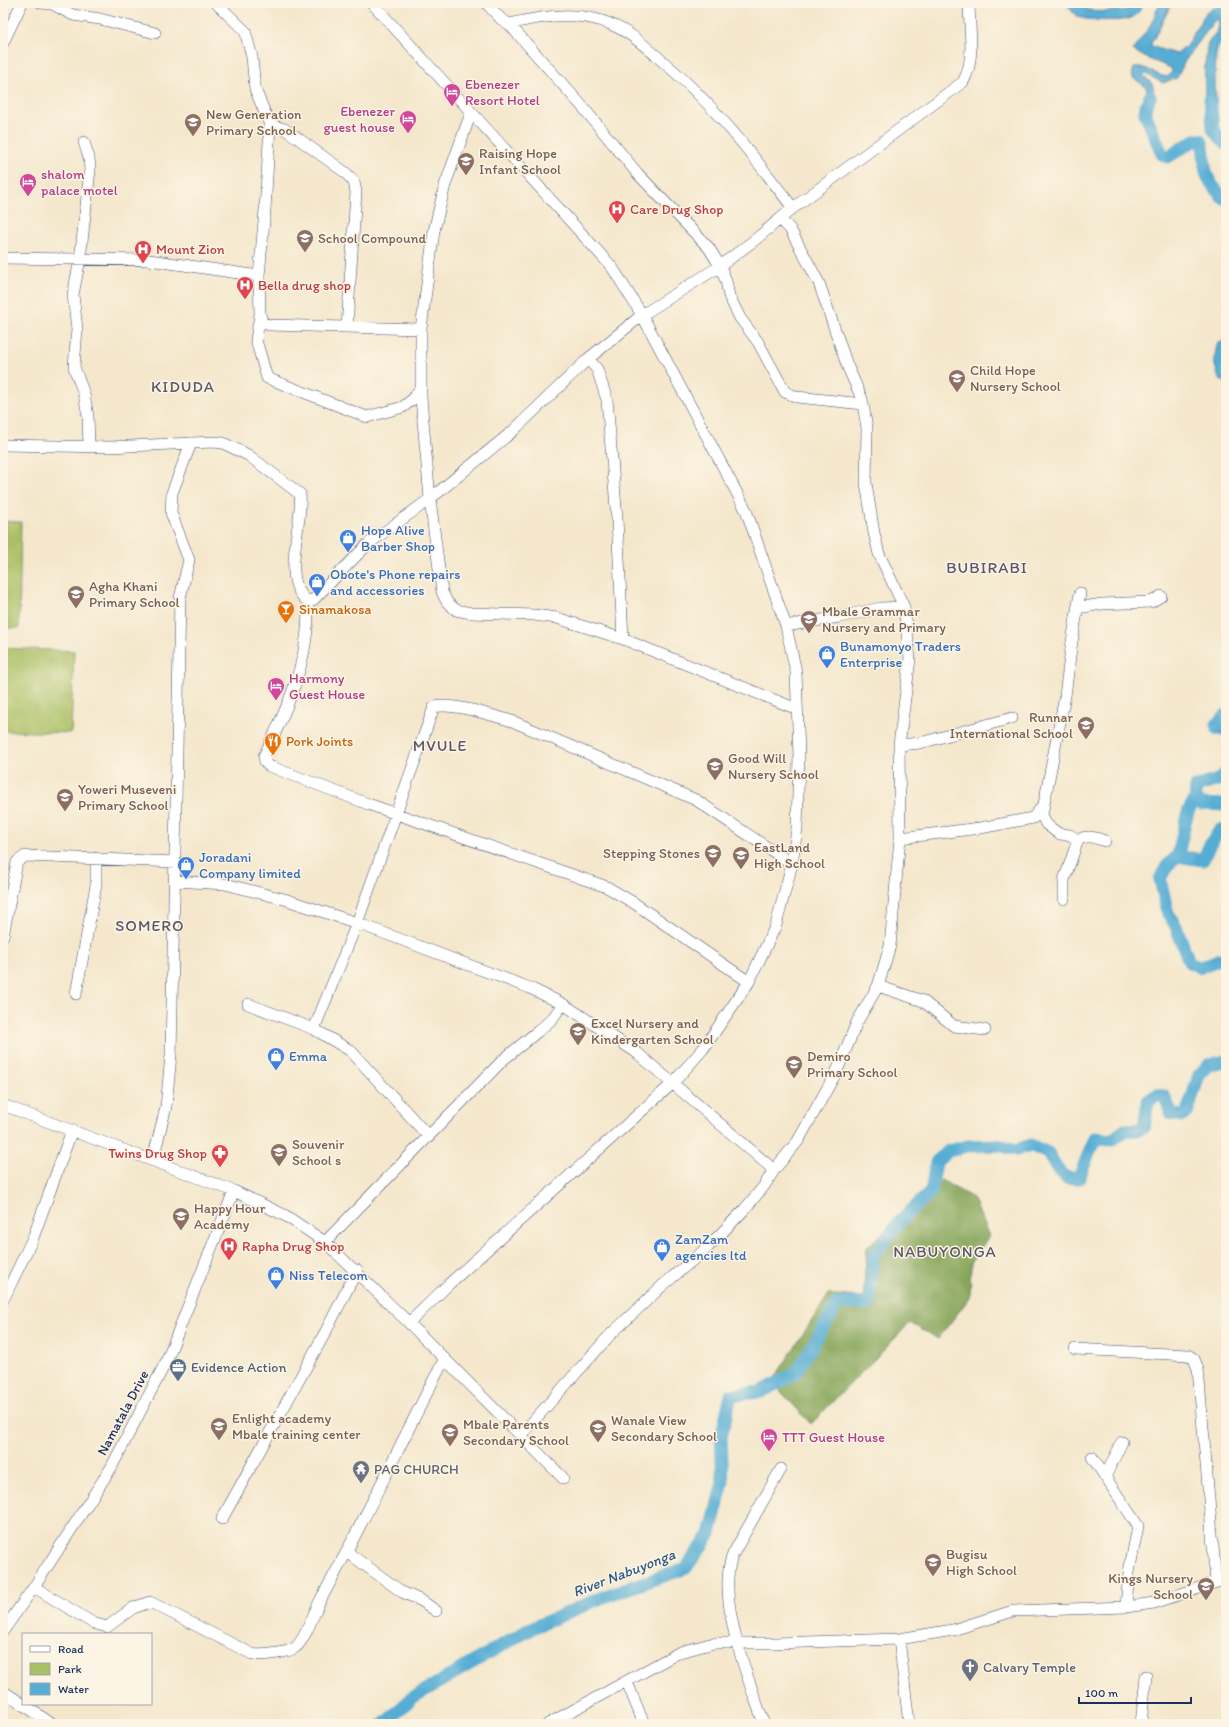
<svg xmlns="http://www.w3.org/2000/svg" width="1229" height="1727" font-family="Itim,sans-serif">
	<rect width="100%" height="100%" fill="#fcf5e5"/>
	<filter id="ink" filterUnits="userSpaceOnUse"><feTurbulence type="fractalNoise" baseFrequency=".025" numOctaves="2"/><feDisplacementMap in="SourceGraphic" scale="8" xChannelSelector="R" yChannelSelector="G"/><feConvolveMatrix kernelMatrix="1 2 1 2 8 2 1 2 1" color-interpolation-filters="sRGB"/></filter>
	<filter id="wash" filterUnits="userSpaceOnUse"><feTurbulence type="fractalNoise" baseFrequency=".012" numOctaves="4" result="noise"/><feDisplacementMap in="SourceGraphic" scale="16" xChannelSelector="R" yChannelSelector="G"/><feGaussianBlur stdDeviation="0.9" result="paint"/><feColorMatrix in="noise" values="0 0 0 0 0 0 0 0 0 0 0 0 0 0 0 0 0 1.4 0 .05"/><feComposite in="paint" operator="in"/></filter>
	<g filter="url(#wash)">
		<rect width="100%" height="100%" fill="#f4e7cc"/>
		<!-- green -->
		<path fill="#a9bf64" stroke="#627761" d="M3,521L21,522L19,628H3Z
			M3,648L74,651L71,733L3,731Z"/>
		<!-- forest -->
		<path fill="#86a65a" stroke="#506a5c" d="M941,1180L973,1198L989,1236L971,1263L970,1297L938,1339L910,1323L811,1424L772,1382L829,1294L863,1298L867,1247Z"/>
		<!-- water -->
		<path fill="#57add4" stroke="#396e99" d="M1069,3H1079C1086,15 1113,11 1126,10L1129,3L1143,4C1140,10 1138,15 1131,18C1122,22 1087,21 1078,17C1075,15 1072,11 1069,8Z
			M1160,3H1172L1150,46L1176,54L1185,48L1205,14L1216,6L1226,8V36L1218,47L1216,54L1215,80L1217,117L1206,116C1205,93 1203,70 1207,47C1209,37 1222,32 1218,19L1214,21L1185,61L1177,78L1163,83L1146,74L1143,75C1145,79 1150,80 1152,84C1157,93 1149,105 1145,113C1141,104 1143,99 1147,90L1145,86L1133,78L1132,72L1135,67C1148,66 1156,76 1168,77L1172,72L1171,68L1146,58L1133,50L1150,26Z
			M1226,340V383L1219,379L1214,362L1217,344Z"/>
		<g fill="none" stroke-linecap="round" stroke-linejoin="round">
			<!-- river -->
			<path stroke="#57add4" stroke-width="13" d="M1150,97L1146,105L1145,113L1162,154L1168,157L1195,140H1201C1206,151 1203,163 1207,175C1210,184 1217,191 1223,198H1226
				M1210,99L1213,129L1226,144
				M1226,715L1217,724L1218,729L1226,730
				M1226,773L1218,780L1196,787L1195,800L1201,804L1226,805
				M1226,829L1220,830L1210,844L1203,860L1177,856L1167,866L1160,879L1168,914L1176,926L1189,962L1200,967L1226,957
				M1177,856C1184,837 1183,815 1195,800
				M384,1724L412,1698L528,1630L603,1597L686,1568L710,1534L723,1482L721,1437L731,1395L761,1392L796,1373L838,1303L869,1304L874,1255L900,1221L931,1192L936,1162L948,1151L967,1146L999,1145L1017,1150L1030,1145L1048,1153L1060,1173L1067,1178H1079L1095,1138L1112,1140L1125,1130H1136L1144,1127L1148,1101L1157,1095L1164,1096L1172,1114L1182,1116L1187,1113L1199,1075L1208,1065L1226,1061"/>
		</g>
	</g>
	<g filter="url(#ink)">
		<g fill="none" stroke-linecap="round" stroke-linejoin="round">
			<defs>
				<path id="minor" d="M41,3L52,4L73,15L100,19L155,33
					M216,3L245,31L252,57L255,89L270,125L265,210L259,276L260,314L262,322L269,325L421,329V398L430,499L442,592L447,602L456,610L471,613L534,615L557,618L623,639L797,709
					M372,3L612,267L642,315L746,510L786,626L796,672L799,756L797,828L792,864L776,925L749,982L703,1049L673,1083L450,1283L409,1323
					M486,3L501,19L509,24C539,17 572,11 602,21C627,29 640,42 660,59C712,102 752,154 793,208
					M509,24L581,105L638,174L709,248L720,266L726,281L729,296L740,318L758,342L785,392L797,397L863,404
					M3,43L22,3
					M270,125L285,129L346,173L354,182L356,192L347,327
					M84,142L89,158L90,170L80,259L73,295L77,329L74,367L84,394L88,416L89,446
					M780,219L790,229L819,283L847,365L862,399L867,428L866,483L874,533L879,554L904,607
					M3,258L149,260L259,276
					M260,314L256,340L267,378L367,417L403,407L413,399L421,387
					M421,329L434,231L445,185L471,113
					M588,359L597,369L607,400L617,519L623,639
					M3,445L109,447L213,442L223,443L248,455L300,494C304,522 279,582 308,601L313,600L368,544L430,499L513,431L588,359L642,315L720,266L756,239L793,208L963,82C976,60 969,28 969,3
					M308,601C308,613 308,626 306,638C301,679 282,719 264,756L265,762L269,766L368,804L607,887L634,903L749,982
					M1077,608L1102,604L1151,602L1161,596
					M899,745L920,743L1012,718
					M1044,805L1042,815L1046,824L1059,834L1070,835L1078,840C1087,834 1096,838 1105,841
					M900,838L980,828L1033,818L1044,804L1065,696L1071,648L1080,593
					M175,881L225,884L284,899L357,923L530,988L563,1004L636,1052L774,1170
					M1064,899V880L1078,840
					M3,936L17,862L25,856L176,862
					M878,986L923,1001L954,1026L985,1030
					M76,994L96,885V858
					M248,1004L314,1029L351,1051L429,1137
					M314,1029L357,923L434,707C452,702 494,716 512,721L696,800L792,864
					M3,1105L234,1191L286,1216L325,1242L409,1323L563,1478
					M153,1159L166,1107L171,1055L180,598L189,560L171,513L172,493L191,443
					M325,1242L504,1059L537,1032L552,1019L563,1004
					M3,1300L33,1238L72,1130
					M1075,1349L1188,1355L1194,1359L1198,1369L1216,1582
					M521,1435L610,1335L662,1286L708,1247L744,1210L764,1186L774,1170L798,1141L837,1071L857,1022L878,986L890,946L900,838L899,745L910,659L904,607L881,608L839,617L786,626
					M1092,1457L1138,1526L1129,1572L1126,1607
					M1105,1477L1122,1442
					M222,1519L326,1331L357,1270
					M347,1552L402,1592L422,1601L436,1611
					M34,1587L93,1623L107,1627L133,1608L150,1602L252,1654C261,1656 289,1653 296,1647C306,1638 314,1612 321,1599C365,1521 402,1439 444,1360
					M3,1631L34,1587L111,1468L166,1362L234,1191
					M899,1639L909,1724
					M627,1682L644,1724
					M3,1691L52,1724
					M548,1724L680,1652L714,1643H775L899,1639L953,1630L1013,1611L1126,1607L1154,1603L1226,1579
					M764,1724C749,1681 715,1597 733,1554L781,1469
					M1141,1724L1146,1676"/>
			</defs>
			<!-- minor casing -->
			<use href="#minor" stroke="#3c4b6e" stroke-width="12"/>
			<!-- minor -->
			<use href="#minor" stroke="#fff" stroke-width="11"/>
		</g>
	</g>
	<!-- icons -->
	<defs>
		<symbol id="hotel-pin" viewBox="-11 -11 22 30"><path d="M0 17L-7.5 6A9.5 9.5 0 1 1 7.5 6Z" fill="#d1479c" stroke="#fcf5e5"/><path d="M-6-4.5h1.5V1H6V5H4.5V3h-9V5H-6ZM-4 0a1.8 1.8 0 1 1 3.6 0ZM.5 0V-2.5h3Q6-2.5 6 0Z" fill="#fff"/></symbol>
		<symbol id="school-pin" viewBox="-11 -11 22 30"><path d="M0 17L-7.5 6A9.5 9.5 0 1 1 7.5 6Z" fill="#8d6e63" stroke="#fcf5e5"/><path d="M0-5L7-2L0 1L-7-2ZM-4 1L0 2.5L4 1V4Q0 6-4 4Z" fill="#fff"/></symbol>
		<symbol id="hospital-pin" viewBox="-11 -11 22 30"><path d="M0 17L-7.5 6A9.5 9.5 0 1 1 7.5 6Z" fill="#e0444e" stroke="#fcf5e5"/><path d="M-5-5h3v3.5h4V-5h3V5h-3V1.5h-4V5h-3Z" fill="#fff"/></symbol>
		<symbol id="shop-pin" viewBox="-11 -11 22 30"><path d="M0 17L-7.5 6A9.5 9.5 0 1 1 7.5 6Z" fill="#3f7fe0" stroke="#fcf5e5"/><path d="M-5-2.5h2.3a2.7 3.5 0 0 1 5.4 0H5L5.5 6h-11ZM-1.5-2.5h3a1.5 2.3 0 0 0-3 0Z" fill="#fff"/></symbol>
		<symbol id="bar-pin" viewBox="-11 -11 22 30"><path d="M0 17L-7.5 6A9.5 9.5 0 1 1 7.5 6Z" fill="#e8710a" stroke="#fcf5e5"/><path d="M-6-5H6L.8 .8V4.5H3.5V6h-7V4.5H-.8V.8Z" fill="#fff"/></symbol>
		<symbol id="restaurant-pin" viewBox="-11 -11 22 30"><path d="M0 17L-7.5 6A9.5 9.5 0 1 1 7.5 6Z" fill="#e8710a" stroke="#fcf5e5"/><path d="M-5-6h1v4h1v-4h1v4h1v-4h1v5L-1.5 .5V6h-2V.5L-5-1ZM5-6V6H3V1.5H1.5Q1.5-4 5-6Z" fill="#fff"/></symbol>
		<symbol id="pharmacy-pin" viewBox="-11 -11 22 30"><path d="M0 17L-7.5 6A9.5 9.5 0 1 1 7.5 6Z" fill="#e0444e" stroke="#fcf5e5"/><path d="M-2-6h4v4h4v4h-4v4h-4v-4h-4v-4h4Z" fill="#fff"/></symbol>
		<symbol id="office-pin" viewBox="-11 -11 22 30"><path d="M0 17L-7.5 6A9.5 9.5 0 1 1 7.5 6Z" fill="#5c6f8a" stroke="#fcf5e5"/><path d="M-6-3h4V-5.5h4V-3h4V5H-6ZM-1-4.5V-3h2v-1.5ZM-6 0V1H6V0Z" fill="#fff"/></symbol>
		<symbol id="temple-pin" viewBox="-11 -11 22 30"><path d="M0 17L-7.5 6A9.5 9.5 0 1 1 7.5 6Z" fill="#6b7280" stroke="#fcf5e5"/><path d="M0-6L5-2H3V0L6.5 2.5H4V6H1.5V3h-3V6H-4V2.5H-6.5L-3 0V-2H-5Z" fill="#fff"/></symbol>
		<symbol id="church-pin" viewBox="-11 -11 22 30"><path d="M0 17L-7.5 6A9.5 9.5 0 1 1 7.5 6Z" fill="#6b7280" stroke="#fcf5e5"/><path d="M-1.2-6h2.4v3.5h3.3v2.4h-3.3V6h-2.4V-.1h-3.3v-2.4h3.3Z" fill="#fff"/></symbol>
	</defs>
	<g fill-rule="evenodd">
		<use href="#hotel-pin" x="442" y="82" width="20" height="27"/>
		<use href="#hotel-pin" x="398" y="109" width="20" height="27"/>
		<use href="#school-pin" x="183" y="112" width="20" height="27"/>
		<use href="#school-pin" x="456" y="151" width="20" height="27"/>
		<use href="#hotel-pin" x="18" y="172" width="20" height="27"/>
		<use href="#hospital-pin" x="607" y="199" width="20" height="27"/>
		<use href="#school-pin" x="295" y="228" width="20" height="27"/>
		<use href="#hospital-pin" x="133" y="239" width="20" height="27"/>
		<use href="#hospital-pin" x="235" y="275" width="20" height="27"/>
		<use href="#school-pin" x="947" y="368" width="20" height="27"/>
		<use href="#shop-pin" x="338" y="528" width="20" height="27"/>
		<use href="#shop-pin" x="307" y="572" width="20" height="27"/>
		<use href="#school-pin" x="66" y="584" width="20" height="27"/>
		<use href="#bar-pin" x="276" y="599" width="20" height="27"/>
		<use href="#school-pin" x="799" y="609" width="20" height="27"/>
		<use href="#shop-pin" x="817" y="644" width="20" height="27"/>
		<use href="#hotel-pin" x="266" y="676" width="20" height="27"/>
		<use href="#school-pin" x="1076" y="715" width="20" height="27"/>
		<use href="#restaurant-pin" x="263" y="731" width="20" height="27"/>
		<use href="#school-pin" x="705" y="756" width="20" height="27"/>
		<use href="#school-pin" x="55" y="787" width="20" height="27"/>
		<use href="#school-pin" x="703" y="843" width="20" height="27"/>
		<use href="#school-pin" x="731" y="845" width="20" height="27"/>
		<use href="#shop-pin" x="176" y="855" width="20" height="27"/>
		<use href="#school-pin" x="568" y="1021" width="20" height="27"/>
		<use href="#shop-pin" x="266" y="1046" width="20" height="27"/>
		<use href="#school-pin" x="784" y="1054" width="20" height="27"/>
		<use href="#school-pin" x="269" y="1142" width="20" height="27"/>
		<use href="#pharmacy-pin" x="210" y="1143" width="20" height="27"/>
		<use href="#school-pin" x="171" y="1206" width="20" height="27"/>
		<use href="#hospital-pin" x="219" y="1236" width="20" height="27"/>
		<use href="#shop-pin" x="652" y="1237" width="20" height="27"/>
		<use href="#shop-pin" x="266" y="1265" width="20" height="27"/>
		<use href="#office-pin" x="168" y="1357" width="20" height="27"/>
		<use href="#school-pin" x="209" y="1416" width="20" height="27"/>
		<use href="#school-pin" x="588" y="1418" width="20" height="27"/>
		<use href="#school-pin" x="440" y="1422" width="20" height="27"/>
		<use href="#hotel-pin" x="759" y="1427" width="20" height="27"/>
		<use href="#temple-pin" x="351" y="1459" width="20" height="27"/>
		<use href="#school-pin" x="923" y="1552" width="20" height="27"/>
		<use href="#school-pin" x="1196" y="1576" width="20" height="27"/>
		<use href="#church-pin" x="960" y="1657" width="20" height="27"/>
	</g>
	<g text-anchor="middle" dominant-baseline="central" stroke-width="3" stroke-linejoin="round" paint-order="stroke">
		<!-- hotel labels -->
		<g font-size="14" fill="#b23c85" stroke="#fcf5e5" text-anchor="start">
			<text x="465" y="84">Ebenezer<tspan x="465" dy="16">Resort Hotel</tspan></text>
			<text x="395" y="111" text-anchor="end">Ebenezer<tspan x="395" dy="16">guest house</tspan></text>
			<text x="41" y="174">shalom<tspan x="41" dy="16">palace motel</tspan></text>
			<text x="289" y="678">Harmony<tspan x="289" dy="16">Guest House</tspan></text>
			<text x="782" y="1437">TTT Guest House</text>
		</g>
		<!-- education labels -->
		<g font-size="14" fill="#785e54" stroke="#fcf5e5" text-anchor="start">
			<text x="206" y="114">New Generation<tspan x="206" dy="16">Primary School</tspan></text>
			<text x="479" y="153">Raising Hope<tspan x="479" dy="16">Infant School</tspan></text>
			<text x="318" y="238">School Compound</text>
			<text x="970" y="370">Child Hope<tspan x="970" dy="16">Nursery School</tspan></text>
			<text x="89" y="586">Agha Khani<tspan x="89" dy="16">Primary School</tspan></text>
			<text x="822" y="611">Mbale Grammar<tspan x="822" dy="16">Nursery and Primary</tspan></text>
			<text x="1073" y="717" text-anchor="end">Runnar<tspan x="1073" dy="16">International School</tspan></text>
			<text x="728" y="758">Good Will<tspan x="728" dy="16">Nursery School</tspan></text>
			<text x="78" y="789">Yoweri Museveni<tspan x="78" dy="16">Primary School</tspan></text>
			<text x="754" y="847">EastLand<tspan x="754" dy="16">High School</tspan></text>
			<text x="700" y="853" text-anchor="end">Stepping Stones</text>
			<text x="591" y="1023">Excel Nursery and<tspan x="591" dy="16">Kindergarten School</tspan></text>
			<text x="807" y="1056">Demiro<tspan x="807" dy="16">Primary School</tspan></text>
			<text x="292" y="1144">Souvenir<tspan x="292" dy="16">School s</tspan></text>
			<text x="194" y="1208">Happy Hour<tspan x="194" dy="16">Academy</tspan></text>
			<text x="232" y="1418">Enlight academy<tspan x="232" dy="16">Mbale training center</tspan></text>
			<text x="611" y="1420">Wanale View<tspan x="611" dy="16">Secondary School</tspan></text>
			<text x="463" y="1424">Mbale Parents<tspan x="463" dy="16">Secondary School</tspan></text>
			<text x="946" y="1554">Bugisu<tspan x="946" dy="16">High School</tspan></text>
			<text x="1193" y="1578" text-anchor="end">Kings Nursery<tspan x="1193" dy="16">School</tspan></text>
		</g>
		<!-- health labels -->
		<g font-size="14" fill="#be3a42" stroke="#fcf5e5" text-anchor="start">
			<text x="630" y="209">Care Drug Shop</text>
			<text x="156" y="249">Mount Zion</text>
			<text x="258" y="285">Bella drug shop</text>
			<text x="207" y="1153" text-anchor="end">Twins Drug Shop</text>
			<text x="242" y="1246">Rapha Drug Shop</text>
		</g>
		<!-- shop labels -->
		<g font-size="14" fill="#366cbe" stroke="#fcf5e5" text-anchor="start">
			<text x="361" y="530">Hope Alive<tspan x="361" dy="16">Barber Shop</tspan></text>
			<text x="330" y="574">Obote's Phone repairs<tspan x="330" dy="16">and accessories</tspan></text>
			<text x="840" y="646">Bunamonyo Traders<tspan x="840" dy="16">Enterprise</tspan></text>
			<text x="199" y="857">Joradani<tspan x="199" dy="16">Company limited</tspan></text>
			<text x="289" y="1056">Emma</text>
			<text x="675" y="1239">ZamZam<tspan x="675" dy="16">agencies ltd</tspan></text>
			<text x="289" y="1275">Niss Telecom</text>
		</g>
		<!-- food labels -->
		<g font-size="14" fill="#c56008" stroke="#fcf5e5" text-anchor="start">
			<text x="299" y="609">Sinamakosa</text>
			<text x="286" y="741">Pork Joints</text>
		</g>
		<!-- service labels -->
		<g font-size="14" fill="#4e5e75" stroke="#fcf5e5" text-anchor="start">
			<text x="191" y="1367">Evidence Action</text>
		</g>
		<!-- street labels -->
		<g font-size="14" fill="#1b2f5e" stroke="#fcf5e5">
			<text transform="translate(123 1413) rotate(-62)">Namatala Drive</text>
		</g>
		<!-- worship labels -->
		<g font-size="14" fill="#5b616d" stroke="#fcf5e5" text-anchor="start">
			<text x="374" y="1469">PAG CHURCH</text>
			<text x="983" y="1667">Calvary Temple</text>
		</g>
		<!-- water labels -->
		<g font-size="15" font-style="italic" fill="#305b87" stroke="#fcf5e5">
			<text transform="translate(624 1573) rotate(-21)">River Nabuyonga</text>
		</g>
		<!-- quarter labels -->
		<g font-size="16" letter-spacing="1" fill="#5d556a" stroke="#fcf5e5">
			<text x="183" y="386">KIDUDA</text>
			<text x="987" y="567">BUBIRABI</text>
			<text x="440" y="745">MVULE</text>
			<text x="150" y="925">SOMERO</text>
			<text x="945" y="1251">NABUYONGA</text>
		</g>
	</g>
	<!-- margin -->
	<rect width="1229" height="1727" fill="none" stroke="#fcf5e5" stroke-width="16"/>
	<!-- legend -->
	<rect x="22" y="1633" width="130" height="72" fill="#fcf5e5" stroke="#a2a6af"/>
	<rect x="30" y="1646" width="20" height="6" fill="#ffffff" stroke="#a2a6af"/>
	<text x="58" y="1653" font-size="12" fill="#1b2f5e">Road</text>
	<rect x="30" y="1663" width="20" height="12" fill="#a9bf64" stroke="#a2a6af"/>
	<text x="58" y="1673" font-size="12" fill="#1b2f5e">Park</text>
	<rect x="30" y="1683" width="20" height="12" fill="#57add4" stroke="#a2a6af"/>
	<text x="58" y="1693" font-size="12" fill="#1b2f5e">Water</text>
	<!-- scale -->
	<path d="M1079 1697v6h112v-6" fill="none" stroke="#1b2f5e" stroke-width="2"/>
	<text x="1085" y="1697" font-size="12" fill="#1b2f5e" stroke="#fcf5e5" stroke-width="3" paint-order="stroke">100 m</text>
</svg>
